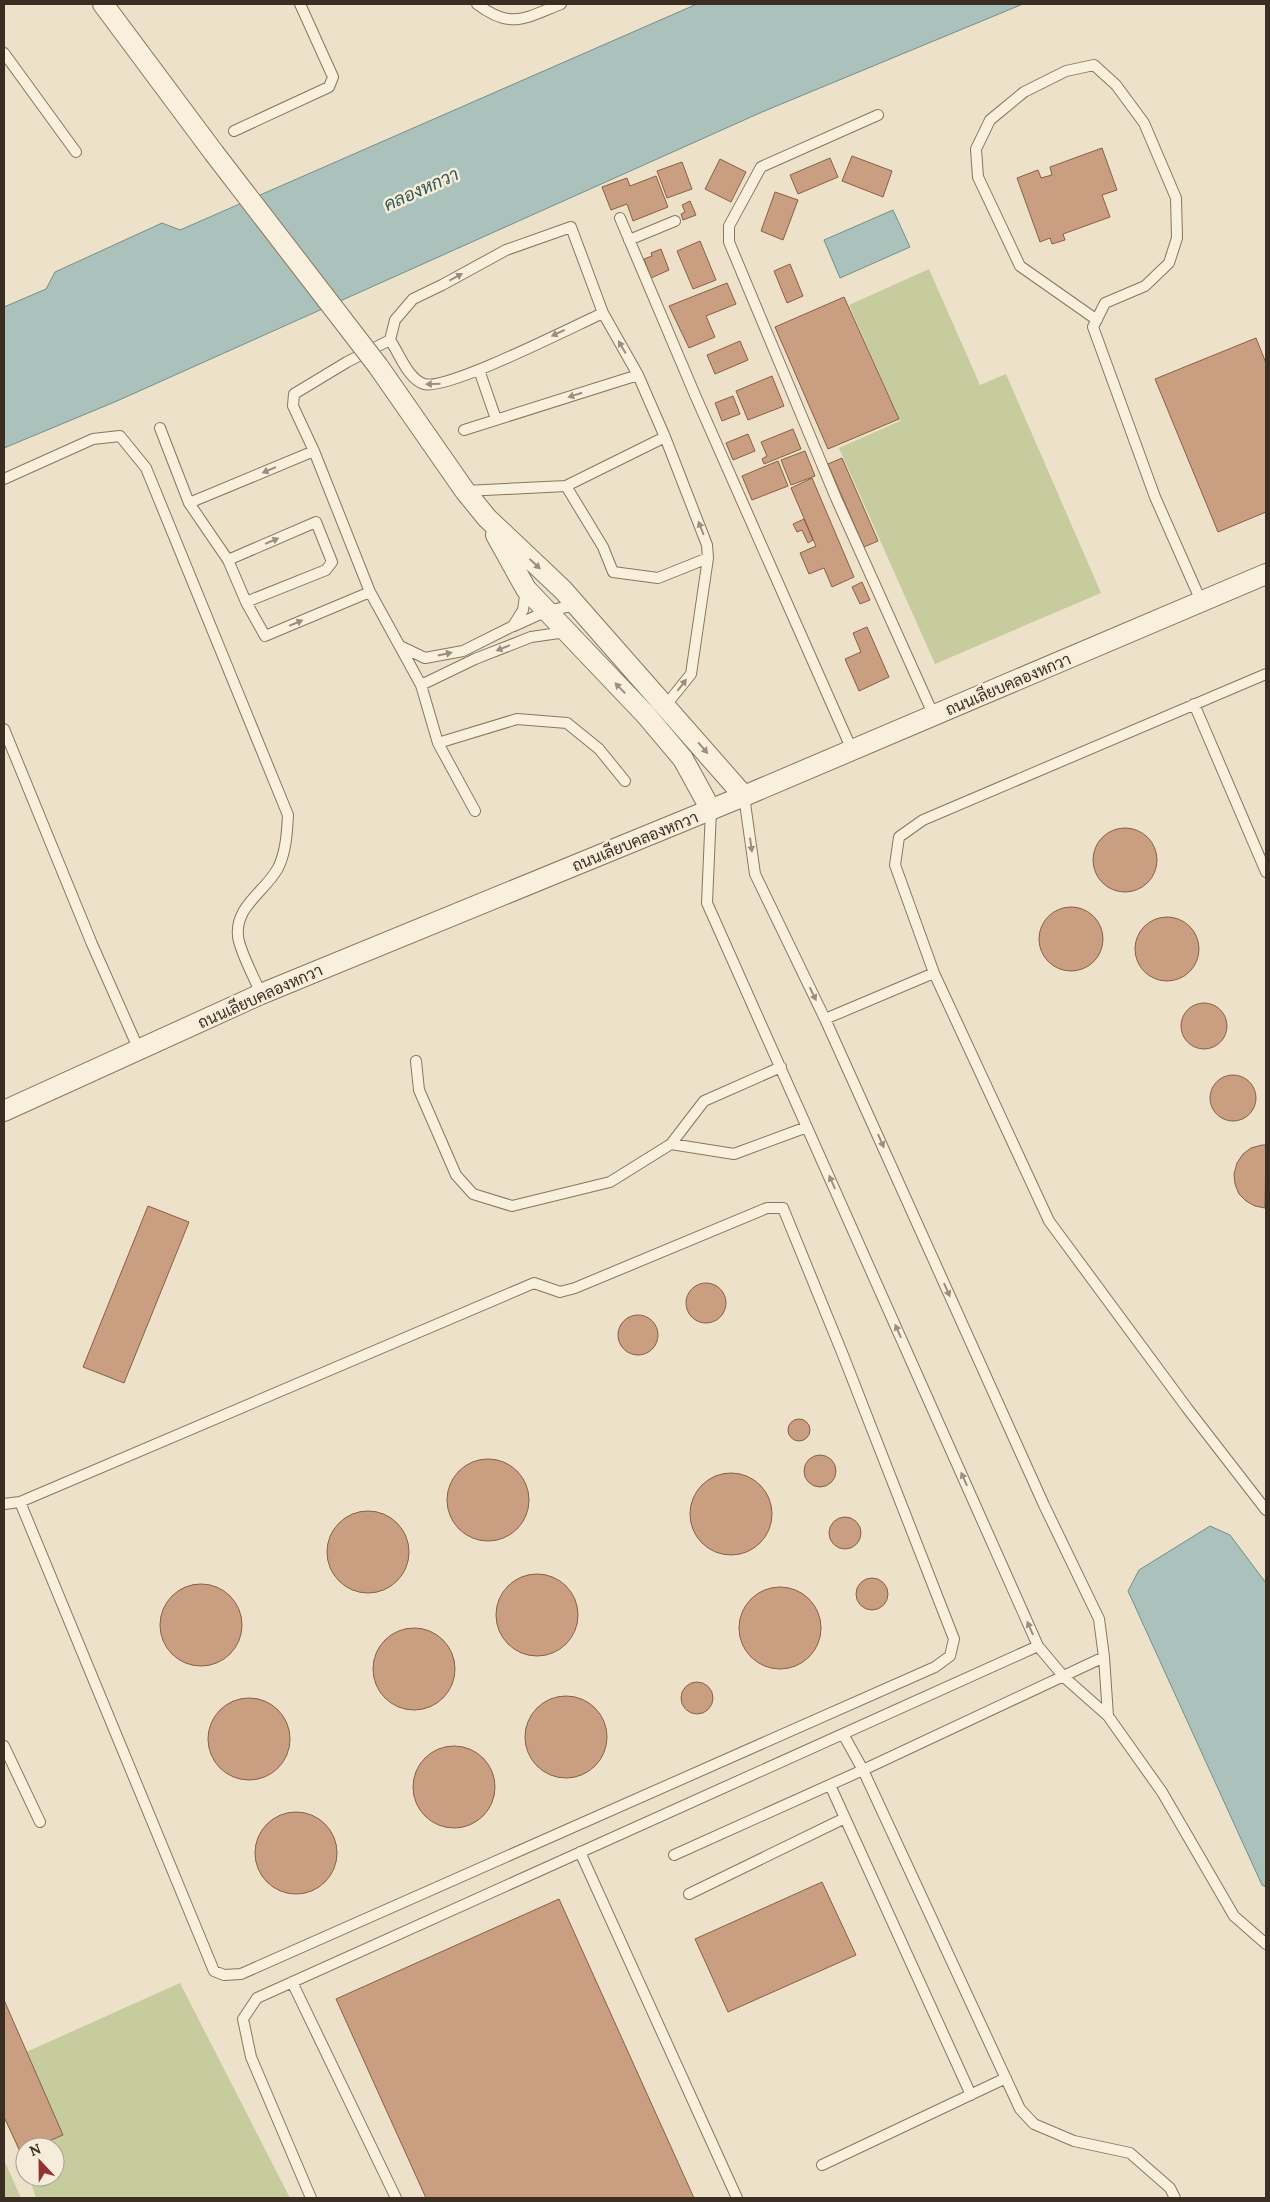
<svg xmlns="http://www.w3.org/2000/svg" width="1270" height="2202" font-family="Lora,Sarabun,serif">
	<rect width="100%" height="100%" fill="#ede2c9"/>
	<!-- green -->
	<path fill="#c6cc9d" d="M929,269L980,385L1006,374L1101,593L935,664L839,448L900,421L849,305Z
		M180,1983L290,2198H36L29,2177H55V2147H25V2166L4,2117V2062Z
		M4,2160L21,2198H4Z"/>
	<!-- water -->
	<path fill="#aac2bb" stroke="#709088" d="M697,4H1023L762,112L117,401L4,448V307L46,289L55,272L162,223L180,230Z
		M893,210L910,247L840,278L824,240Z
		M1210,1526L1230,1535L1266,1583V1887L1262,1885L1128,1591L1139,1570Z"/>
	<!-- building -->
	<path fill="#ca9f81" stroke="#885f45" d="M1102,148L1117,190L1102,195L1110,217L1063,234L1065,240L1052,244L1050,238L1040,242L1017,178L1038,170L1041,178L1052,175L1050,167Z
		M852,156L892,171L883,197L842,181Z
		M830,158L838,177L798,194L790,175Z
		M720,159L746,172L731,202L705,189Z
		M682,162L692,189L667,198L657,171Z
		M656,176L668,207L633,221L627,204L611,210L602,187L627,178L630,186Z
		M775,192L798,200L783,240L761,231Z
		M690,201L696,215L683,220L681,214L685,212L682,205Z
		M700,241L716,280L693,289L677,251Z
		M661,249L669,270L651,278L644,259L652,256L651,253Z
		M790,264L803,296L787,303L774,271Z
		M727,283L736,304L706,316L715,337L689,348L669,306Z
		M844,297L899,419L828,449L775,327Z
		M1256,338L1266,363V512L1218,532L1155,379Z
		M740,341L748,360L715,374L707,355Z
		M772,376L784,406L748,420L736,391Z
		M733,396L740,414L722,421L715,403Z
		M793,429L801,449L764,464L762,459L767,456L761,442Z
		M748,434L755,451L733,460L726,443Z
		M805,451L815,476L791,485L781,460Z
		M842,458L878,541L864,547L828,464Z
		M778,461L788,486L752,500L742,476Z
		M812,478L854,577L832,587L824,568L809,574L800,553L816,546L791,488Z
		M804,519L813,540L808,543L802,530L797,532L793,524Z
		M862,582L870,600L860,604L852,587Z
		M867,627L889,677L859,691L845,659L861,652L853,633Z
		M1093 860a32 32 0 1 1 64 0a32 32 0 1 1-64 0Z
		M1039 939a32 32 0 1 1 64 0a32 32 0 1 1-64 0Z
		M1135 949a32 32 0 1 1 64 0a32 32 0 1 1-64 0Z
		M1181 1026a23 23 0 1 1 46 0a23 23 0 1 1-46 0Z
		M1210 1098a23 23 0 1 1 46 0a23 23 0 1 1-46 0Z
		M1262,1145H1266L1265,1208L1255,1206L1246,1201L1239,1194L1235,1184L1234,1174L1237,1163L1243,1154L1251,1148Z
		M148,1206L189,1222L124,1383L83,1367Z
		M686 1303a20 20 0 1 1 40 0a20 20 0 1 1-40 0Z
		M618 1335a20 20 0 1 1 40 0a20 20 0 1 1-40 0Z
		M788 1430a11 11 0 1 1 22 0a11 11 0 1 1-22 0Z
		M804 1471a16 16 0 1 1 32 0a16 16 0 1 1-32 0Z
		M447 1500a41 41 0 1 1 82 0a41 41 0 1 1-82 0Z
		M690 1514a41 41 0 1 1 82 0a41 41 0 1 1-82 0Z
		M327 1552a41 41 0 1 1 82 0a41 41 0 1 1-82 0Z
		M829 1533a16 16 0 1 1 32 0a16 16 0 1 1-32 0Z
		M496 1615a41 41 0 1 1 82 0a41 41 0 1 1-82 0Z
		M856 1594a16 16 0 1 1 32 0a16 16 0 1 1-32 0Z
		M160 1625a41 41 0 1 1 82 0a41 41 0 1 1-82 0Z
		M739 1628a41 41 0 1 1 82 0a41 41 0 1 1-82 0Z
		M373 1669a41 41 0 1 1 82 0a41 41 0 1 1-82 0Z
		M681 1698a16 16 0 1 1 32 0a16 16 0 1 1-32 0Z
		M525 1737a41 41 0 1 1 82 0a41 41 0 1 1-82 0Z
		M208 1739a41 41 0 1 1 82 0a41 41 0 1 1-82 0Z
		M413 1787a41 41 0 1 1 82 0a41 41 0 1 1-82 0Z
		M255 1853a41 41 0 1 1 82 0a41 41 0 1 1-82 0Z
		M822,1882L856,1955L728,2012L695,1939Z
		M559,1899L694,2198H426L336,1999Z
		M4,2000L63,2135L35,2147H25V2151L21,2153L4,2117Z"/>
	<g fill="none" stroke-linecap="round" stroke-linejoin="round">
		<defs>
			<path id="lane" d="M477,4C511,30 525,18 561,4
				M4,53L76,152
				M878,115L761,167L729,226V242L836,498L934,716
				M234,131L329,87L333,77L300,4
				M620,218L695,395L852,750
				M629,240L675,221
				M603,313C574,326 447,391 424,384C408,379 399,353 390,340L395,320L413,299L442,285L506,250L571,227L603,313L638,375L665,437L707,545L708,558L691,674L666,705L662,707
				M1097,320L1020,266L978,177L976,149L990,120L1024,92L1066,71L1094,65L1116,85L1144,123L1176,198L1177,238L1169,263L1145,286L1105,303L1093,327L1155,497L1201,601
				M390,340L347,362L294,394L293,406L314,451L370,592L421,685L438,743L475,811
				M479,370L496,419
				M160,428L189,503L228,560L246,602L265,636L370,592
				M464,430L638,375
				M4,479L93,439L120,436L146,468L288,815C287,833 286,852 278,868C265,892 235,906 238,936C239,950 255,979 261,994
				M566,486L603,547L613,572L658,578L708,558
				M465,491L566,486L665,437
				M189,503L314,451
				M228,560L316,522L332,562L326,570L246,602
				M514,626L547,611L576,605
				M400,646L425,658L463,651L513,626L523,610L526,589
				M1266,674L923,820L899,837L895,865L934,973L1049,1221L1187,1408L1266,1510
				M421,685L475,659L531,637L566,632
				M1194,704L1266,872
				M4,729L92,944L139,1050
				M438,743L517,719L567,723L599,749L625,781
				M744,796L755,874L825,1019L1044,1505L1099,1619L1104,1657L1108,1716
				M711,810L707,903L1038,1646L1064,1677L1108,1716L1162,1792L1234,1916L1266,1944
				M825,1019L934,973
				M416,1061L419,1090L456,1175L473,1194L512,1206L610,1182L671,1144L704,1101L781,1067
				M671,1144L734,1154L807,1127
				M4,1504L20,1502L534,1283L560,1292L575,1288L767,1208H783L843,1355L954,1639L950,1656L935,1667L241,1974L224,1975L214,1971L20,1502
				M1104,1657L863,1770L1020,2109L1034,2124L1074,2141L1130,2153L1170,2188L1175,2198
				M4,1746L40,1822
				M830,1785L971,2095
				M580,1852L737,2198
				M674,1855L863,1770L843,1734
				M689,1894L845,1818
				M292,1982L396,2198
				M822,2165L1006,2078
				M311,2198L251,2057L243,2019L257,1998L1038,1646"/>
			<path id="street" d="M103,4L214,153
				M378,366L465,491L487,518L563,590L744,796
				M496,535L526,589L646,715L683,759L711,810
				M4,1111L261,994L744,796L1266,574"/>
		</defs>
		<!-- lane casing -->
		<use href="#lane" stroke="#89755e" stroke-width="12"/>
		<!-- street casing -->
		<use href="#street" stroke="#89755e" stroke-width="22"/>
		<!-- lane -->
		<use href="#lane" stroke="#f8f0dd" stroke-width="10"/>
		<!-- street -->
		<use href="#street" stroke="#f8f0dd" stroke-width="20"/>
		<defs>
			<path id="street-bridge" d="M214,153L378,366"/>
		</defs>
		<!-- street-bridge casing -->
		<use href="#street-bridge" stroke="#89755e" stroke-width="22" stroke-linecap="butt"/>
		<!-- street-bridge -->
		<use href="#street-bridge" stroke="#f8f0dd" stroke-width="20"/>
	</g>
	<!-- one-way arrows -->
	<defs><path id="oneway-solid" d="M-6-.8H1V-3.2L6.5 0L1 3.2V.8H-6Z" transform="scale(1.25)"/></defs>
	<g fill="#998e7f">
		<use href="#oneway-solid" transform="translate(456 277) rotate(-29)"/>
		<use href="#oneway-solid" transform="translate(558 333) rotate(155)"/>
		<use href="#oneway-solid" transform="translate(622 347) rotate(-120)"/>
		<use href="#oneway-solid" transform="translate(433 384) rotate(178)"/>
		<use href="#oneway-solid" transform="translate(575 395) rotate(163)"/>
		<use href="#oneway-solid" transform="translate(269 470) rotate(157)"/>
		<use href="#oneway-solid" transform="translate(701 528) rotate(-111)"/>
		<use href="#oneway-solid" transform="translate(272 541) rotate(-23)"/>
		<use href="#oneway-solid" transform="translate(535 564) rotate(43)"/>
		<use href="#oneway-solid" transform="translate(296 623) rotate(-23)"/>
		<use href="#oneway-solid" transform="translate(503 648) rotate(158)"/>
		<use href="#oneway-solid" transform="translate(445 654) rotate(-12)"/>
		<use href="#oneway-solid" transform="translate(682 685) rotate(-52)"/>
		<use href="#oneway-solid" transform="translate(620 688) rotate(-134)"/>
		<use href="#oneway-solid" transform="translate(703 748) rotate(49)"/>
		<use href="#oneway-solid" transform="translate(751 845) rotate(82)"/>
		<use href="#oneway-solid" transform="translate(813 994) rotate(64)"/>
		<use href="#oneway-solid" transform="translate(881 1141) rotate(66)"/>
		<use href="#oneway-solid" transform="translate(832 1182) rotate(-114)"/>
		<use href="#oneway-solid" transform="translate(947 1290) rotate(66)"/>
		<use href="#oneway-solid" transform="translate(898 1331) rotate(-114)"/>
		<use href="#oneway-solid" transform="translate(964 1479) rotate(-114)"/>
		<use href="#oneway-solid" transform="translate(1030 1628) rotate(-114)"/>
	</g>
	<g text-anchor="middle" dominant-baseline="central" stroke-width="5" stroke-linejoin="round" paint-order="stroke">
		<!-- street labels -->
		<g font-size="16" fill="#3a2d21" stroke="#f5edd9">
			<text transform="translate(1008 684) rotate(-23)">ถนนเลียบคลองหกวา</text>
			<text transform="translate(635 841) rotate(-22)">ถนนเลียบคลองหกวา</text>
			<text transform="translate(260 996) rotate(-24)">ถนนเลียบคลองหกวา</text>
		</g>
		<!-- water labels -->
		<g font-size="18" font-style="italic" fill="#315957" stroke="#f5edd9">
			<text transform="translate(421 189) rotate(-24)">คลองหกวา</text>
		</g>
	</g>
	<!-- border -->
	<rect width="1270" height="2202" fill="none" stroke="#3a2d21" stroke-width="10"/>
	<!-- north arrow -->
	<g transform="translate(40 2162) rotate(338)"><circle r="24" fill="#f5edd9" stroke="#aaa08f"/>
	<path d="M0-4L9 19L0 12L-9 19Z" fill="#963031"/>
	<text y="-8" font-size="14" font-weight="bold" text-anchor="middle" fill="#3a2d21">N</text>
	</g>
</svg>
